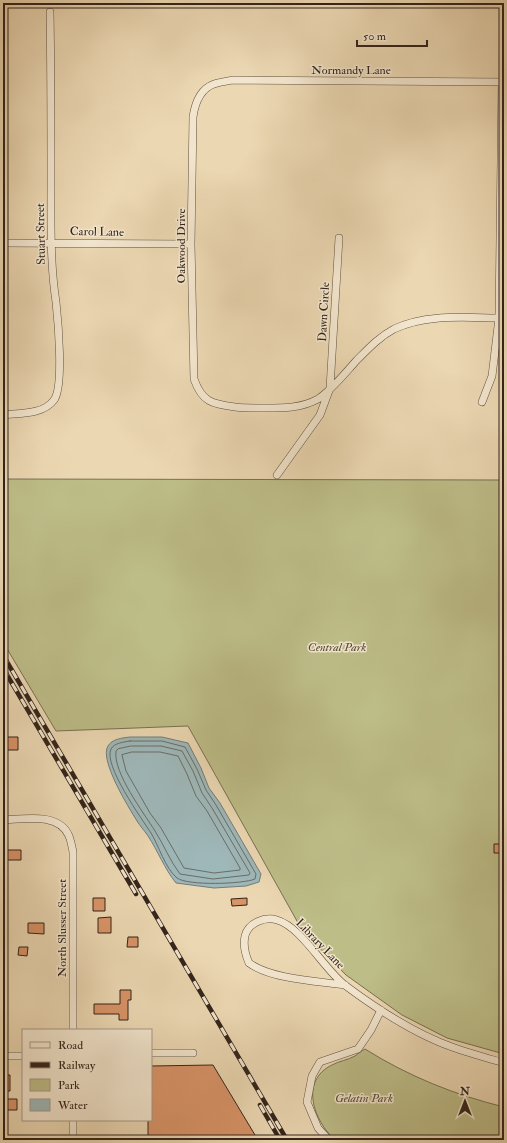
<svg xmlns="http://www.w3.org/2000/svg" width="507" height="1143" font-family="'IM FELL Double Pica',serif">
	<rect width="100%" height="100%" fill="#ebd7b2"/>
	<filter id="stains"><feTurbulence type="fractalNoise" baseFrequency=".005" numOctaves="4"/><feColorMatrix values="0 0 0 0 .2 0 0 0 0 .09 0 0 0 0 .02 0 0 0 .5 -.17"/></filter>
	<radialGradient id="worn" r=".72"><stop offset=".6" stop-color="#630" stop-opacity="0"/><stop offset="1" stop-color="#630" stop-opacity=".3"/></radialGradient>
	<!-- green -->
	<path fill="#bdbd88" stroke="#787051" d="M3,479L504,480V1054L447,1038L402,1015L346,975L302,930L188,726L56,731L3,642Z
		M365,1049C408,1076 455,1095 504,1107V1140H335C314,1121 299,1081 332,1065C339,1061 348,1060 355,1056C358,1054 361,1051 365,1049Z"/>
	<!-- water -->
	<path fill="#9eb7b8" stroke="#737c79" d="M130,737H162L188,743L201,768L209,788L220,803L261,874L259,882L246,886L214,888L176,883C164,868 158,851 148,836C144,830 140,826 137,821C129,808 99,760 108,746C112,739 122,738 130,737Z"/>
	<g fill="none" stroke-linecap="round" stroke-linejoin="round">
		<!-- shore -->
		<path stroke="#686d69" stroke-width="1" d="M130,741H162L185,747L197,769L206,790L216,805L256,874L255,879C243,884 188,886 177,878C165,868 159,846 151,833C142,819 103,765 111,749C114,743 124,742 130,741Z
			M131,746H161L182,751L193,771L202,793L212,808L250,873L249,875L213,879L180,874C170,861 164,845 155,831C144,813 113,773 116,751L118,749Z
			M132,752H160L178,756L187,774L196,796L207,811L240,868V870L214,873L184,868L161,828L150,813L126,771L122,755Z"/>
	</g>
	<!-- building -->
	<path fill="#d89367" stroke="#32231a" d="M7,737H18V750H7Z
		M494,844H504V853H494Z
		M7,850H21V860H7Z
		M93,898H105V911H93Z
		M247,898V905L232,906L231,899Z
		M111,917V933H98V918Z
		M28,923H44V934L28,933Z
		M128,937H138V947H127Z
		M19,947H28L27,956L18,955Z
		M120,990H131V1000H128V1020H119V1014H94V1004H120Z
		M213,1065L258,1140H148V1120H151V1066Z
		M3,1075H10V1091H3Z
		M6,1099H17V1110H6Z"/>
	<g fill="none" stroke-linecap="round" stroke-linejoin="round">
		<defs>
			<path id="minor" d="M504,82L233,80C227,81 220,82 214,84C200,89 195,103 193,117L191,244L194,379C202,402 212,404 235,407C243,408 251,408 259,408C280,408 300,409 318,399C332,390 346,372 357,360C368,349 379,337 394,329C427,313 468,318 504,318
				M3,243L191,244
				M482,402L492,376L499,318L502,82
				M3,415C19,413 43,415 54,400C64,387 58,320 56,302C50,263 51,223 51,184C51,127 51,69 50,12
				M277,475L320,415L330,388L339,238
				M3,820C24,819 59,812 69,836C71,841 72,847 73,852V1030
				M345,985C316,981 271,979 249,963C245,954 243,945 245,936C248,923 265,916 277,920C302,927 325,971 346,986C377,1009 415,1034 452,1047C469,1053 487,1058 504,1063
				M151,1053H193
				M3,1056H23
				M73,1140V1120
				M329,1140L318,1128L307,1102L312,1076L320,1062L358,1049L371,1030L381,1010"/>
		</defs>
		<!-- minor casing -->
		<use href="#minor" stroke="#605040" stroke-width="8"/>
		<!-- minor -->
		<use href="#minor" stroke="#f2e5cd" stroke-width="7"/>
		<defs>
			<path id="rail" d="M3,655L287,1140
				M3,668L136,894
				M260,1105L280,1140"/>
		</defs>
		<!-- rail casing -->
		<use href="#rail" stroke="#32231a" stroke-width="4.5"/>
		<!-- rail -->
		<use href="#rail" stroke="#f2e5cd" stroke-width="3" stroke-dasharray="9" stroke-linecap="butt"/>
	</g>
	<g text-anchor="middle" dominant-baseline="central" stroke-width="3" stroke-linejoin="round" paint-order="stroke">
		<!-- street labels -->
		<g font-size="12" fill="#32231a" stroke="#f2e5cd">
			<text x="351" y="70">Normandy Lane</text>
			<text transform="translate(97 232) rotate(1)">Carol Lane</text>
			<text transform="translate(41 234) rotate(-91)">Stuart Street</text>
			<text transform="translate(181 246) rotate(-90)">Oakwood Drive</text>
			<text transform="translate(324 312) rotate(-87)">Dawn Circle</text>
			<text transform="translate(62 928) rotate(-90)">North Slusser Street</text>
			<text transform="translate(320 944) rotate(46)">Library Lane</text>
		</g>
		<!-- park labels -->
		<g font-size="12" font-style="italic" fill="#554a36" stroke="#f2e5cd">
			<text x="337" y="647">Central Park</text>
			<text x="364" y="1098">Gelatin Park</text>
		</g>
	</g>
	<!-- margin -->
	<rect width="507" height="1143" fill="none" stroke="#ebd7b2" stroke-width="16"/>
	<rect x="4" y="4" width="499" height="1135" fill="none" stroke="#32231a" stroke-width="2"/>
	<rect x="8" y="8" width="491" height="1127" fill="none" stroke="#32231a"/>
	<!-- legend -->
	<rect x="22" y="1029" width="130" height="92" fill="#f2e5cd" stroke="#a59785"/>
	<rect x="30" y="1042" width="20" height="6" fill="#f2e5cd" stroke="#a59785"/>
	<text x="58" y="1049" font-size="12" fill="#32231a">Road</text>
	<rect x="30" y="1062" width="20" height="6" fill="#32231a" stroke="#a59785"/>
	<text x="58" y="1069" font-size="12" fill="#32231a">Railway</text>
	<rect x="30" y="1079" width="20" height="12" fill="#bdbd88" stroke="#a59785"/>
	<text x="58" y="1089" font-size="12" fill="#32231a">Park</text>
	<rect x="30" y="1099" width="20" height="12" fill="#9eb7b8" stroke="#a59785"/>
	<text x="58" y="1109" font-size="12" fill="#32231a">Water</text>
	<!-- north arrow -->
	<g transform="translate(465 1101)" stroke="#f2e5cd" stroke-width="3" paint-order="stroke">
	<path d="M0-3L7 15L0 10L-7 15Z" fill="#32231a"/>
	<text y="-6" font-size="11" font-weight="bold" text-anchor="middle" fill="#32231a">N</text>
	</g>
	<!-- scale -->
	<path d="M357 40v6h70v-6" fill="none" stroke="#32231a" stroke-width="2"/>
	<text x="363" y="40" font-size="12" fill="#32231a" stroke="#f2e5cd" stroke-width="3" paint-order="stroke">50 m</text>
	<rect width="100%" height="100%" filter="url(#stains)"/>
	<rect width="100%" height="100%" fill="url(#worn)"/>
</svg>
